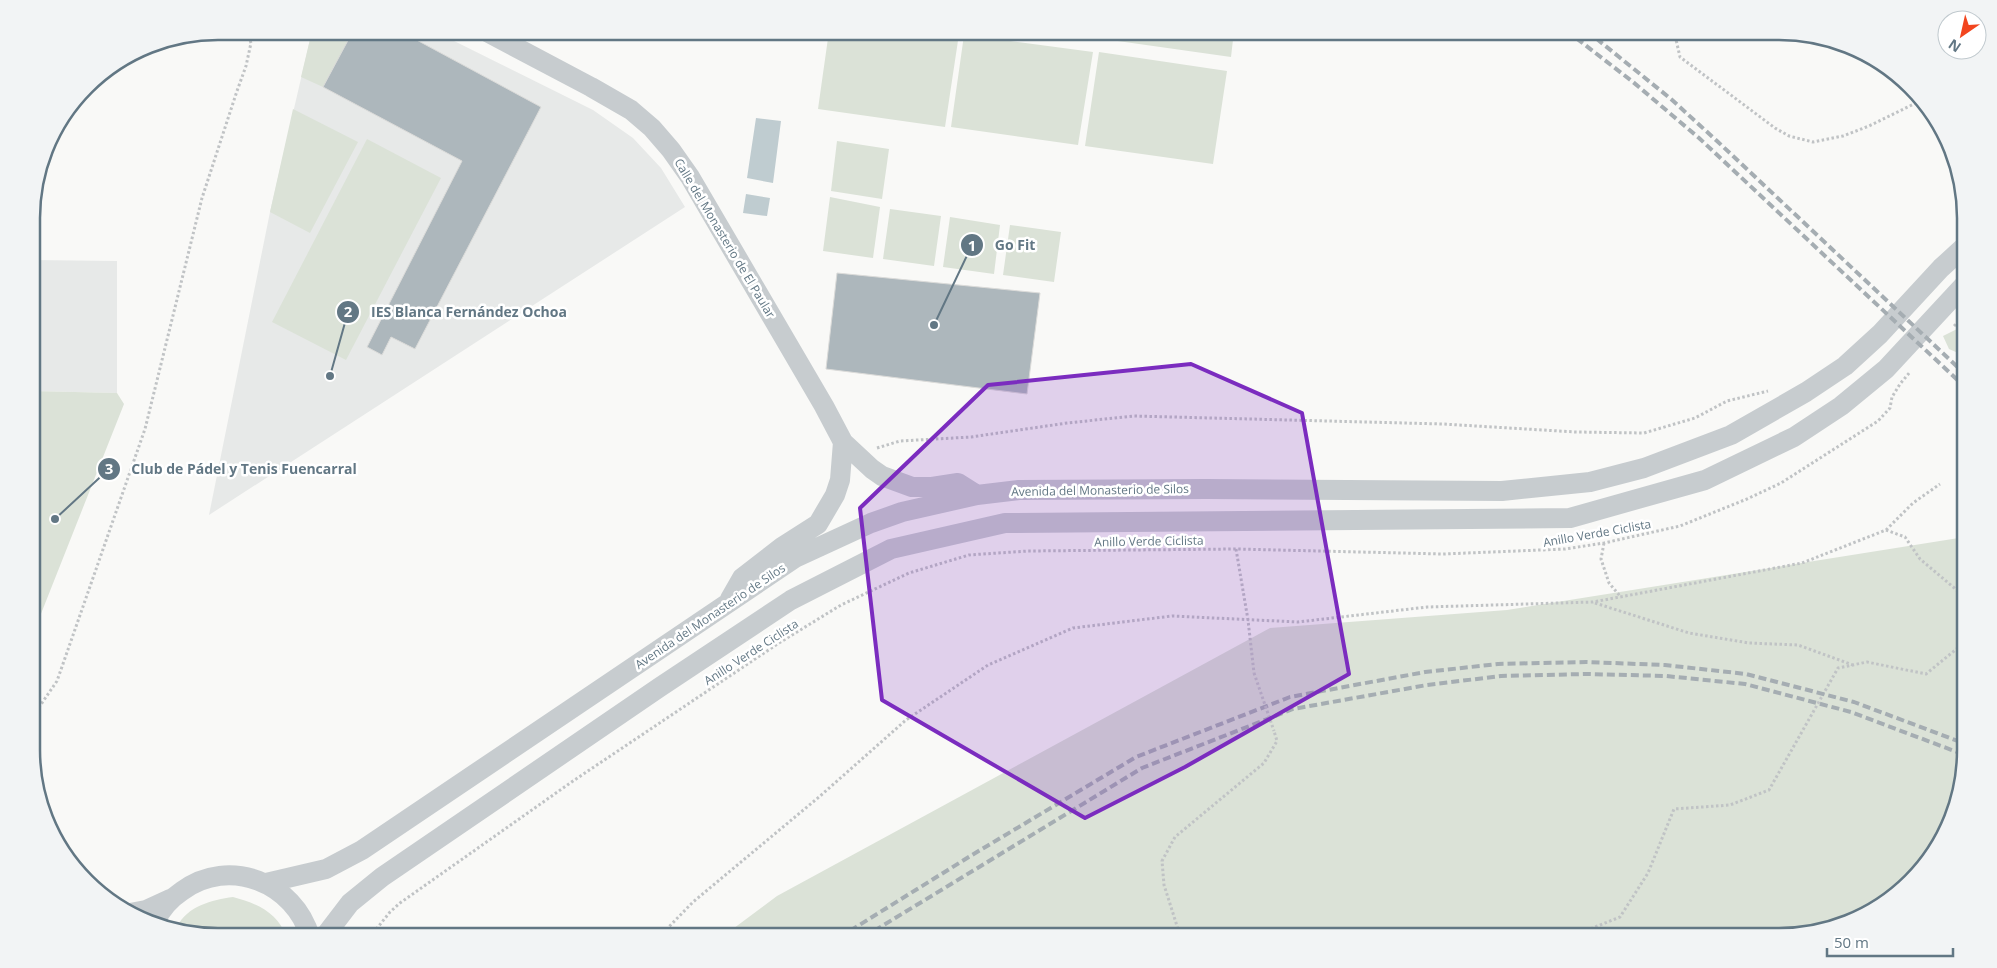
<svg xmlns="http://www.w3.org/2000/svg" width="1997" height="968" font-family="'Open Sans',sans-serif">
	<rect width="100%" height="100%" fill="#f9f9f7"/>
	<!-- built -->
	<path fill="#e7e9e8" d="M312,31H434L593,110L633,138L661,168L685,207L209,515L270,212Z
		M32,260L117,261V393L32,391Z"/>
	<!-- green -->
	<path fill="#dbe2d7" d="M312,31H353L323,87L301,77Z
		M829,31H942L959,34L945,127L818,109Z
		M1047,31H1234L1231,57Z
		M964,35L1093,52L1078,145L951,127Z
		M1099,52L1227,71L1213,164L1085,146Z
		M293,109L358,142L310,233L270,212Z
		M367,139L441,178L346,360L272,322Z
		M837,141L889,149L882,199L831,191Z
		M830,197L880,207L873,258L823,251Z
		M890,209L941,216L934,266L883,259Z
		M950,217L1000,225L994,274L943,267Z
		M1010,225L1061,232L1054,282L1003,275Z
		M1965,325V356L1949,349L1943,336Z
		M32,391L117,393L124,404L33,634Z
		M1965,537L1966,751L1947,833L1920,873L1883,905L1840,927L1791,936L722,937L777,896L1270,628L1507,610Z
		M233,897C256,903 279,913 286,937H218L177,927C187,906 212,900 233,897Z"/>
	<!-- water -->
	<path fill="#bfccd0" d="M756,118L781,121L773,183L747,178Z
		M746,194L770,198L767,216L743,213Z"/>
	<!-- building -->
	<path fill="#adb7bc" stroke="#dbdbd9" d="M353,31H400L541,107L415,349L391,337L382,355L367,347L462,161L323,87Z
		M837,273L1040,293L1027,394L826,369Z"/>
	<g fill="none" stroke-linecap="round" stroke-linejoin="round">
		<!-- path -->
		<path stroke="#c0c3c5" stroke-width="3" stroke-dasharray="2.5 2.5" stroke-linecap="butt" d="M1674,31L1680,57L1775,128L1789,136L1813,142L1843,136L1869,126L1922,100
			M1954,326L1965,316
			M877,448L900,441L971,437L1067,423L1134,416L1443,424L1576,432L1644,433L1695,418L1727,401L1768,391
			M1886,530L1913,503L1940,484
			M1604,543L1601,559L1609,583L1620,596
			M1236,549L1248,620L1254,673
			M1595,603L1689,633L1749,643L1798,645L1853,665
			M33,716L57,681L145,429L202,198L237,91L246,66L251,43L247,31
			M1578,936L1580,933L1620,917L1648,873L1674,809L1730,805L1769,790L1838,668L1867,662L1926,674L1965,642
			M370,937L390,912L400,903L573,781L779,643L841,605L909,573L969,555L1028,551L1236,549L1443,554L1565,549L1604,543L1680,526L1747,499L1781,483L1878,421L1890,408L1892,397L1900,384L1910,372
			M659,937L693,902L819,797L906,720L988,665L1073,628L1172,616L1298,622L1427,607L1593,602L1802,563L1886,530L1905,537L1920,559L1965,597
			M1184,937L1178,929L1164,885L1162,861L1175,837L1264,763L1277,741L1274,731"/>
		<!-- minor -->
		<path stroke="#c7cccf" stroke-width="20" d="M485,31L591,87L631,110L652,128L671,150L690,177L824,406L843,442L872,469L882,476L912,487H932L958,483L977,495
			M730,599L742,578L782,547L818,524L835,495L840,480L843,442
			M266,883L326,869L362,850L795,558L871,523L902,512L977,495L1019,490L1206,489L1502,491L1590,482L1644,468L1731,435L1806,392L1845,366L1880,334L1941,268L1964,247
			M130,913L146,910L170,899
			M155,922C161,909 170,899 182,891C229,856 295,883 310,937
			M324,937L350,903L382,877L660,687L791,600L891,549L1005,523L1570,518L1705,480L1794,437L1841,406L1886,369L1964,285"/>
		<!-- rail -->
		<path stroke="#a5adb2" stroke-width="4" stroke-dasharray="8 4" stroke-linecap="butt" d="M1567,31L1633,82L1699,138L1965,387
			M1587,31L1671,99L1717,141L1965,374
			M840,937L972,855L1136,757L1290,697L1425,672L1498,664L1586,662L1665,665L1746,674L1854,702L1966,744
			M864,937L1142,768L1293,709L1427,685L1501,676L1586,674L1666,676L1745,684L1851,712L1965,755"/>
		<!-- path-bridge -->
		<path stroke="#c0c3c5" stroke-width="3" stroke-dasharray="2.5 2.5" stroke-linecap="butt" d="M1254,673L1274,731"/>
	</g>
	<!-- marked area -->
	<path fill="#7b2cbf" fill-opacity="0.2" stroke="#7b2cbf" stroke-width="4" stroke-linejoin="round" d="M1191,364L1302,413L1349,674L1185,767L1085,818L882,700L860,508L988,385Z"/>
	<g text-anchor="middle" dominant-baseline="central" stroke-width="5" stroke-linejoin="round" paint-order="stroke">
		<!-- street labels -->
		<g font-size="12" fill="#627784" stroke="#fff">
			<text transform="translate(725 238) rotate(59)">Calle del Monasterio de El Paular</text>
			<text transform="translate(1100 490) rotate(-1)">Avenida del Monasterio de Silos</text>
			<text transform="translate(1597 533) rotate(-10)">Anillo Verde Ciclista</text>
			<text transform="translate(1149 541) rotate(-1)">Anillo Verde Ciclista</text>
			<text transform="translate(710 616) rotate(-34)">Avenida del Monasterio de Silos</text>
			<text transform="translate(751 652) rotate(-33)">Anillo Verde Ciclista</text>
		</g>
	</g>
	<!-- crop -->
	<path d="M0 0H1997V968H0ZM218 40H1779A178 178 0 0 1 1957 218V750A178 178 0 0 1 1779 928H218A178 178 0 0 1 40 750V218A178 178 0 0 1 218 40Z" fill="#f2f4f5" fill-rule="evenodd"/>
	<path fill="none" stroke="#627784" stroke-width="2.5" d="M218 40H1779A178 178 0 0 1 1957 218V750A178 178 0 0 1 1779 928H218A178 178 0 0 1 40 750V218A178 178 0 0 1 218 40Z"/>
	<!-- callouts -->
	<path fill="none" stroke="#627784" stroke-width="2" d="M934 325L972 245M330 376L348 312M55 519L109 469"/>
	<g fill="#627784" stroke="#fff" stroke-width="2">
		<circle cx="934" cy="325" r="5"/>
		<circle cx="330" cy="376" r="5"/>
		<circle cx="55" cy="519" r="5"/>
		<circle cx="972" cy="245" r="12"/>
		<circle cx="348" cy="312" r="12"/>
		<circle cx="109" cy="469" r="12"/>
	</g>
	<g font-size="15" text-anchor="middle" font-weight="bold" fill="#fff">
		<text x="972" y="251">1</text>
		<text x="348" y="317">2</text>
		<text x="109" y="474">3</text>
	</g>
	<g font-size="14" text-anchor="middle" font-weight="bold" fill="#627784" stroke="#fff" stroke-width="5" stroke-linejoin="round" paint-order="stroke">
		<text x="1015" y="250">Go Fit</text>
		<text x="469" y="317">IES Blanca Fernández Ochoa</text>
		<text x="244" y="474">Club de Pádel y Tenis Fuencarral</text>
	</g>
	<!-- north arrow -->
	<g transform="translate(1962 35) rotate(214)"><circle r="24" fill="#ffffff" stroke="#c0c9ce"/>
	<path d="M0-4L9 19L0 12L-9 19Z" fill="#f2451e"/>
	<text y="-8" font-size="14" font-weight="bold" text-anchor="middle" fill="#627784">N</text>
	</g>
	<!-- scale -->
	<path d="M1827 948v8h126v-8" fill="none" stroke="#627784" stroke-width="2.5"/>
	<text x="1834" y="948" font-size="15" fill="#627784" stroke="#ffffff" stroke-width="4" paint-order="stroke">50 m</text>
</svg>
